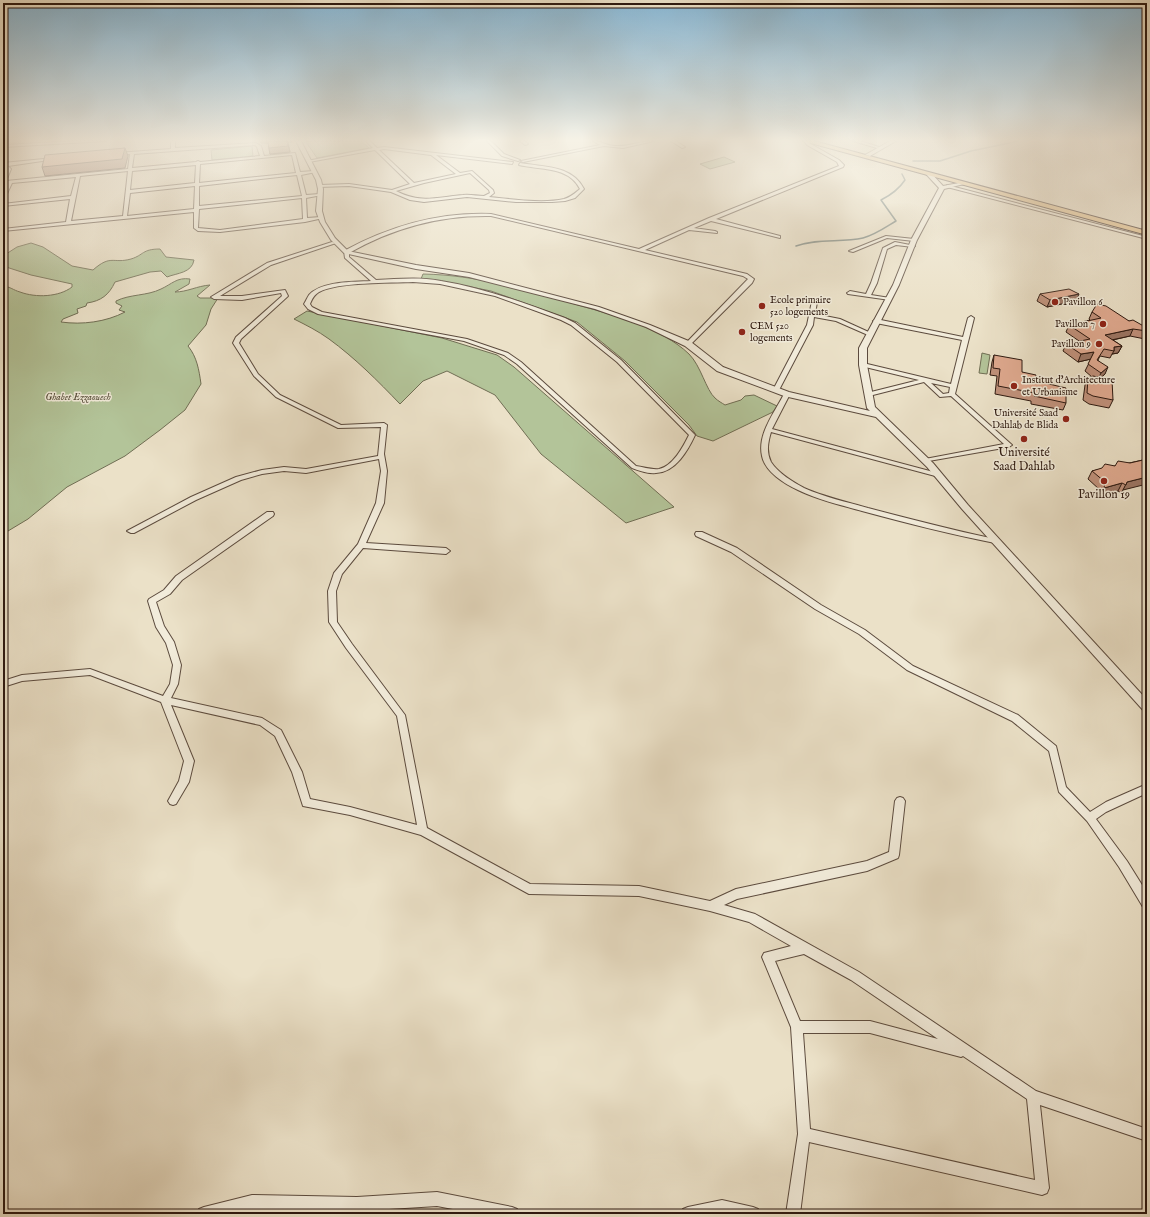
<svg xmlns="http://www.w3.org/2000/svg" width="1150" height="1217" font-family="'IM FELL English',serif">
	<rect width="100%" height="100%" fill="#ebe1c8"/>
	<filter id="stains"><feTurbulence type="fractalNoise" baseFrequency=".005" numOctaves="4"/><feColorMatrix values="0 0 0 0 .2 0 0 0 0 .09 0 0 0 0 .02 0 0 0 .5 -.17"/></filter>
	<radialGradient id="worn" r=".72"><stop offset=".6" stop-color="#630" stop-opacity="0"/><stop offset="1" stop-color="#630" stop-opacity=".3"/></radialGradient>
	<!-- green -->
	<path fill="#b3c499" stroke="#706e54" d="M312,141H361L369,148L317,158L306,142Z
		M252,146L253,156L212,160L211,150Z
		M724,157L735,162L710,169L700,164Z
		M31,243L43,247L72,266L93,270C111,254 113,264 131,259C144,255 142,249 160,249L166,257L194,260C192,273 177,273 167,277L161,271L150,272L115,282C109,295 101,301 87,303L86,306L77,309L78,313L63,319L61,322C82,325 106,322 125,312L119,310L122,306L116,303V301C130,294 147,296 161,289C172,284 177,277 190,279L189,284L175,292C187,292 197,286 210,285L197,296L200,298H218L211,309L206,325L188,346C197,357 199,370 201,384L185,410L160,430L125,456L67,487L28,519L3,534V286C11,287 13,290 20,292C36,298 59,297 72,287V284L31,275L3,266V256L17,247Z
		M423,274C477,275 527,290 578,305C613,315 662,328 689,354C701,366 706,390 715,398C718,401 722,403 725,405L741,400L745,396L754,395L777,406L773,412L713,441L697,436L689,425L625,361L577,322L491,291L441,281L421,279Z
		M307,311L442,338L497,355L514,367L674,507L626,523L541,454L495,395L447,371L423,381L400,404C378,381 355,358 329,339C318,331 306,325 294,319Z
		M982,353L990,355L987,374L979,373Z"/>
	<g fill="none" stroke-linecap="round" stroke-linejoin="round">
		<!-- stream -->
		<path stroke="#6e7b76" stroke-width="1.5" d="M913,161H940L971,151L1019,141
			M796,246C818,238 841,243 863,238C875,235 886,227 896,221L881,200C891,195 899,189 905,180L902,174"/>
		<defs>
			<path id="minor" d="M77,141H106L3,147V145Z
				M171,141H175V148L256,143L261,146L264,156L295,153L300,172L314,171L316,172L301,175L306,195L320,194L322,195L306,198L307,218L321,217L323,218L305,222L220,232L198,231L194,228V212L3,231V229L66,222L70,199L3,206V204L71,196L76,177L12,183L5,198L3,199V193L7,184H3V178L7,169L3,166V163L54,158L56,159L8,166L11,169L6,181L128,169L130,154L117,155L116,153L171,149ZM255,145L257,147L260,156L200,162L198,161L196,162L132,168L134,154ZM292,155L296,173L199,183L200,164ZM196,165L195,183L130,190L132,171ZM128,171L123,216L71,221L80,176ZM297,175L302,196L199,206V186ZM195,186L194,209L127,216L130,193ZM302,198L303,219L220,230L198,228L199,209Z
				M366,141H370L377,148L384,147L513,162L512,164L436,155L460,173L472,171L493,190L494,193L489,197C512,199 542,204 564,199C571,197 575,193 580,189C569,166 539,170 519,165L520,163C543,167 572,165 584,189L575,198L565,201L552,202H516L467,197L424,202L410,200L391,192L349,186L318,187V186L320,185L349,184L392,190L410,184L375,150L309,162L307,161L373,148ZM384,149L431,155L456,174L414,183L379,150ZM470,173L489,190L490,193L484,196C477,196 470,194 463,195C437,197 421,204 396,191L424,183Z
				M487,141H491L504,154L520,160L518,161L502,156Z
				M520,141H525L528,144L525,145Z
				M593,141C601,141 607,146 615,146C628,147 641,141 654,141L623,148L604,146L523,162L521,161L600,145Z
				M671,141H676L685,147L682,148Z
				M804,141H808L809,143L839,160L844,165L843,167L716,219L780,236V238L711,221L694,228L715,231L717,232V233L689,230L645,250L747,274L754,279L752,283L690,345L688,346L685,344L686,343L748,279L743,276L491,216C440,215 393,228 349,253V257L376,280C398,279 420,277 441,281C484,288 524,303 565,318L575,323L621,360L695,435C688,450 676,472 656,473C648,474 640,471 632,468L517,364L504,355L464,341L318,314L308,309L304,304C306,301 307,298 309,295C321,281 353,282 371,281L345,258L344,251C390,226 438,212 491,214L639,249L709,218L839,166L837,162L807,145ZM413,282L440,284L495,296L561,320L571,325L617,362L689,435C683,447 673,466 659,469C652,470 643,467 636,466L521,362L508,353L467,339L322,312L312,307L310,304C312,299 314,295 319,292C338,282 390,283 413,282Z
				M853,141H860L879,147L877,148Z
				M947,185L1147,237V239L947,187Z
				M886,236L914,239L916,240L914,241L887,238L853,252L849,251Z
				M332,242L336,243L271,265L220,296H242L285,290L288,296L287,297L241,339L239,343L258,374L280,395L341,425L384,423L387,425L384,454L387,471L384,503L366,543L446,548L450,551L446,554L363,548L342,574L336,591L337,622L352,644L405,715L427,828L530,884L639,886L710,901L736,889L867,861L889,852L895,801L897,798L900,797L903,798L905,801L899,855L898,858L867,871L737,899L724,905L755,914L859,972L1036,1091L1147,1129V1141L1040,1105L1049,1188L1047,1193L1042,1195L809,1142L800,1214H786L798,1134L791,1027L762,957L764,953L791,946L749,922L710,911L639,896L529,894L421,835L350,815L303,806L292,772L275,736L260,725L171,705L194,761L189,782L176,804L173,805L170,804L168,801L179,781L184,761L161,702L90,675L22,681L3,687V681L22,675L90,669L163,696L170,684L173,665L166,643L156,627L148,601L149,599L164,590L176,576L267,512H273L274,514L273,516L182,580L170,594L156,602L164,626L174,642L181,665L178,684L171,698L262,718L281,730L302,772L310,799L350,807L417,825L397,716L346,648L329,622L328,591L334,573L358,544L376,503L381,471L379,459L306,473L284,471L262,474L241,480L196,500L134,533H131L127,531L191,497L236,477L262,470L284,467L306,469L378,456L381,427L338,428L276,397L254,376L233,343L236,337L282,296L281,293L242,300L214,299L211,297L267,263ZM804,954L851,980L938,1039L870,1021H800L775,961ZM803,1033H870L961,1057L963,1056L1027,1099L1035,1180L810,1129Z
				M895,242L915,246L913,247L896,245L887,249L877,283L871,295L890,298V300L848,294L847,293L850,291L866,294L871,283L883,248Z
				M812,301L817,302L815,314L840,319L873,334L868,335L836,321L814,317L813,325L779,390L776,392L774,391L773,390L807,325Z
				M971,316L974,318L955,394L1012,445L1009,447L923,462L922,461L925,459L1004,444L951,396L940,397L924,382L869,396L867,395V393L919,380L861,366L860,365L863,363L951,384L962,340L876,323L873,321L876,319L963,337L968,318ZM931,383L950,387L949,393L943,394Z
				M787,392L790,394L772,429L941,474L942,475L939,477L771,432C768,442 766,452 771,462C778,473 793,482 804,488C824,497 847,502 868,508C910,519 952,530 995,539L999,541L998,543H995C950,534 906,523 862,511C841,505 818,500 798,490C785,484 765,472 762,456C757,434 775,412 784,394Z
				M696,532H702L737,548L821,605L865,630L913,666L1018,715L1056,746L1066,787L1090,812L1106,802L1147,784V793L1106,812L1096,819L1127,861L1147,893V908L1143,907L1119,867L1087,821L1059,792L1049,751L1012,721L907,670L859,634L815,609L731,552L696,536L695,534Z
				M437,1192L512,1207L517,1209L519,1214H479L437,1206L357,1211L252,1209L231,1214H197L199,1209L204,1207L252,1195L357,1197Z
				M722,1200L753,1207L758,1209L760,1214H681L683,1209L688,1207Z"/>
			<path id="tertiary" d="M296,141H301L321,180L323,189L322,211L325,222L335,238L348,251L416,265L469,273L599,307L650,325L691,342L723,367L789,392L870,411L867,408L859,365V348L893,285L911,240L939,188L926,174L931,173L943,186L964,182V184L944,189L917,240L899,285L867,348V365L875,407L933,463L968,505L1147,700V711L1143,710L962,509L927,467L876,417L784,396L717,371L685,346L646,327L595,309L469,277L416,269L344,253L331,240L320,222L316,211L318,189L316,180Z
				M890,141H896L870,156L865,155Z"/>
			<path id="trunk" d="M803,141H814L1147,231V235Z"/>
		</defs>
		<!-- minor casing -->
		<use href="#minor" stroke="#5c4b3e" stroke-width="2"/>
		<!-- tertiary casing -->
		<use href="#tertiary" stroke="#5c4b3e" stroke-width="2"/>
		<!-- trunk casing -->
		<use href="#trunk" stroke="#2d1910" stroke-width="2"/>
		<!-- minor -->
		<use href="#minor" fill="#f2ecdb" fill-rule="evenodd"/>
		<!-- tertiary -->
		<use href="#tertiary" fill="#f2ecdb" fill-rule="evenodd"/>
		<!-- trunk -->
		<use href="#trunk" fill="#e6c084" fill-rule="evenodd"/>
	</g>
	<!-- wall -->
	<path fill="#c0917b" stroke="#2d1910" d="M261,141H292V142H288L290,152L270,154L268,143H261Z
		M1040,294L1076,301L1047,307L1037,301Z
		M1092,312L1129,321L1147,328V343L1144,341L1145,339L1130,336L1113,340L1122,346L1118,353L1112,354L1110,358L1100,356L1098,360L1105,374L1101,378L1113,400L1109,408L1089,404L1083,400L1085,385L1088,378L1092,377L1085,371L1091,359L1078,362L1063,351L1066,344L1079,341L1066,332L1069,325L1090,320L1089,319Z
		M994,355L1036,381L1066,403L1063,410L1031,404V401L995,394L997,376L990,375L992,362Z
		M1147,442V455H1145L1143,449Z
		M1143,460L1121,493L1118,491L1100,496V490L1088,479L1092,471Z"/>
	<!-- shaded-wall -->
	<path fill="#9c7664" stroke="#2d1910" d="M287,141L290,152L270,154L269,148Z
		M125,148L128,156L125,168L45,176L42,167Z
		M3,165L5,170L3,174Z
		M1079,294L1076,301L1047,307L1050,300Z
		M1133,329L1130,336L1102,342L1105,335Z
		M1122,346L1118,353L1112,354L1114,351V347Z
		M1094,352L1091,359L1078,362L1081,354Z
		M1108,367L1105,374L1097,381L1101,373Z
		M1147,477V484L1123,490L1127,482Z
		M1122,483L1118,491L1100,496L1104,488Z"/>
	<!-- building -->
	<path fill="#dfa98f" stroke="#2d1910" d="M268,141H287L288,146L269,148Z
		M125,148L122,159L42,167L45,155Z
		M1069,289L1079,294L1050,300L1040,294Z
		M1097,304L1106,306L1129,321L1133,320L1147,328V331L1133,329L1105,335L1122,346L1114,347V351L1104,349L1097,360L1108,367L1101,373L1088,364L1094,352L1081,354L1066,344L1090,339L1069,325L1101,318L1092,312Z
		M994,355L1022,360V372L1036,375V381L1066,388V403L1034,396L1035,393L998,386L1000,369L993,368Z
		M1093,376L1112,380L1113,400L1093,396L1087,393L1088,378Z
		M1143,460L1147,463V477L1127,482L1126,485L1122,483L1104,488L1105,482L1092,471L1102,468L1105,464L1115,466L1118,461L1130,463Z"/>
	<!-- sky -->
	<linearGradient id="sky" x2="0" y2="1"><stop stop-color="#88b8d6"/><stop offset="0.45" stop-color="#f6f2e6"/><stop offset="1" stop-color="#f6f2e6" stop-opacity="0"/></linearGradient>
	<rect width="1150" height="312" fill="url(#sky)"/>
	<!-- markers -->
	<g fill="#8f2418" stroke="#f2ecdb" stroke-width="1.5">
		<circle cx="1055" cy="302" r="4"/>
		<circle cx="762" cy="306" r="4"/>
		<circle cx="1103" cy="324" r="4"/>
		<circle cx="742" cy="332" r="4"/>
		<circle cx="1099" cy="344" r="4"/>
		<circle cx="1014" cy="386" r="4"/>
		<circle cx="1066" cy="419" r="4"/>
		<circle cx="1024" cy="439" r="4"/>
		<circle cx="1104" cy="481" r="4"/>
	</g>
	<g text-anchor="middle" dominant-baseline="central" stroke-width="3" stroke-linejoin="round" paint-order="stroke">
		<!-- far-poi labels -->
		<g font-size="10" fill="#2d1910" stroke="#f2ecdb" text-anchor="start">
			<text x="770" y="300">Ecole primaire<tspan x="770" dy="12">520 logements</tspan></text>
			<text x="1063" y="302">Pavillon 6</text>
			<text x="1095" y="324" text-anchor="end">Pavillon 7</text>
			<text x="750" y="326">CEM 520<tspan x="750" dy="12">logements</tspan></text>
			<text x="1091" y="344" text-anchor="end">Pavillon 9</text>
			<text x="1022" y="380">Institut d'Architecture<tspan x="1022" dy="12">et Urbanisme</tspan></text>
			<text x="1058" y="413" text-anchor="end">Université Saad<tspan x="1058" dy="12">Dahlab de Blida</tspan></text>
		</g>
		<!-- far-park labels -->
		<g font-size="10" font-style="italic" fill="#554c39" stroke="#f2ecdb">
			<text x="78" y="397">Ghabet Ezzaouech</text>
		</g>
		<!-- poi labels -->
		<g font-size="12" fill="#2d1910" stroke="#f2ecdb">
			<text x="1024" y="452">Université<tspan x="1024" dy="14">Saad Dahlab</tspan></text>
			<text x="1104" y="494">Pavillon 19</text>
		</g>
	</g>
	<!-- margin -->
	<rect width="1150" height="1217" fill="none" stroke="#ebe1c8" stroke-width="16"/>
	<rect x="4" y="4" width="1142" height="1209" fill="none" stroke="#2d1910" stroke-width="2"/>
	<rect x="8" y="8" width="1134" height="1201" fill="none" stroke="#2d1910"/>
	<rect width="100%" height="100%" filter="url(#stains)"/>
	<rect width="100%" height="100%" fill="url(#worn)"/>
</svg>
